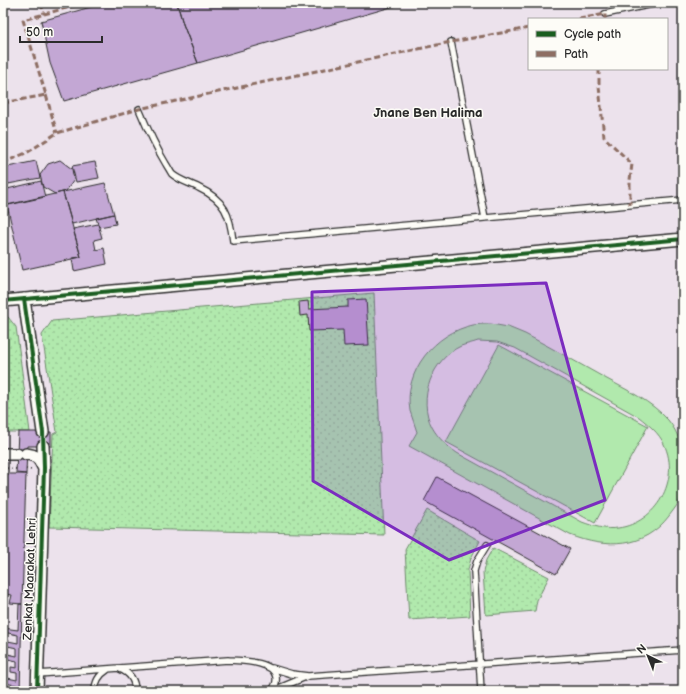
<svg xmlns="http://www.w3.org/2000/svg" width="686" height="694" font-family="'Balsamiq Sans',sans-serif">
	<defs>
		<pattern id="grass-dots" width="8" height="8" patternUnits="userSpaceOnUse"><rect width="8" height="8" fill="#b1e9ad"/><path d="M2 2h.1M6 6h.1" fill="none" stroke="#98c895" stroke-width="1.8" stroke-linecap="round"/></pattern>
	</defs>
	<rect width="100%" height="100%" fill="#ece2ec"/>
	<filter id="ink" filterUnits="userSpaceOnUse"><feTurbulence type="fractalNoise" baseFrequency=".025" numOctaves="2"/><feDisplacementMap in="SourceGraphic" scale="8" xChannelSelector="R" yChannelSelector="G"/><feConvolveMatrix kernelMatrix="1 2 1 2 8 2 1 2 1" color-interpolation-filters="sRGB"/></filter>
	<g filter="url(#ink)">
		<!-- grass -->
		<path fill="url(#grass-dots)" stroke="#6e8a6c" d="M374,293L384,535L49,527L53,434L57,432L42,335L52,321Z
			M3,317H8L16,327L30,432H3Z
			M427,510L480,541L471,558L468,570L470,616L409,620L405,549Z
			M493,548L549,577L537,600L535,611L486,615L483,572L486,560Z"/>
		<!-- garden -->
		<path fill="#b1e9ad" stroke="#6e8a6c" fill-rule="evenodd" d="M491,324L508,327L525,334C552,348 578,363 605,378C627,390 651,401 668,420C680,434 683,451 683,468C683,475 684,483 683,489C682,500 675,508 669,516C644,549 606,549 570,535L409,446L417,432C415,425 412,418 410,411C403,371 435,333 473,325C479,324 485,324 491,324ZM478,341L497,342L515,348L639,417C649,425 659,433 664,444C681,480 656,523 618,528C605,530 593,526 582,522L457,453C447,446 438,438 432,427C417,399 432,359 461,346C466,344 473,343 478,341Z
			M499,345L648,426L595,523L446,442Z"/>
		<!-- building -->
		<path fill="#c3a7d4" stroke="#2b2b2b" d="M105,3H177L183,24L198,63L64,101L50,63L41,21Z
			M177,3H405L198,63L183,24Z
			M60,160L72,169L74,180L66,191L55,194L43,187L40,175L48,164Z
			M36,161L40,178L3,185V168Z
			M95,162L99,178L76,182L72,166Z
			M41,181L45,197L4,206L3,190Z
			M105,183L114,214L72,224L63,192Z
			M63,192L81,257L22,270L7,205Z
			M114,214L116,224L99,227L96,218Z
			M98,224L102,238L94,240L96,250L104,248L107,264L74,271L72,258L81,257L73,229Z
			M366,299L369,345L344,346L343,330L309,331L308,315L300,316L299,302L308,301L309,309L348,307V300Z
			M18,432H51V446H27L26,474L16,473Z
			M3,474H26L22,604L10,603L12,595L3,594Z
			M437,477L570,549L556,574L424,501Z
			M19,604H22L20,691H16L17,685L3,683V677L17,680V673L11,672V667L17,668V661L3,658V653L17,656V648L3,645V640L18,643V635L3,632V628L18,630Z"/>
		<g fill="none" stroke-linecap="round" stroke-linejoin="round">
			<defs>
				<path id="lane" d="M605,14L658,3
					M451,42L485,218
					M139,109C147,128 155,146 166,164C168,167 170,171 172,174C180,181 190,183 199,188C225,200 230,215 233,241L683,200
					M272,668L292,674L308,676L272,691
					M120,669C130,673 135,680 135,691
					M38,674L228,660C241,661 274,661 276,677C277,683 275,687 271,691
					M308,676L683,650
					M95,691C95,681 99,675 107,670
					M481,691L474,571L477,561L487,545"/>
				<path id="street" d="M24,299L43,432
					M3,301L683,239
					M3,454H17
					M26,454C36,455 39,458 43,467
					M37,691L44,468L43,446"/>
			</defs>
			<!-- lane casing -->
			<use href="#lane" stroke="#2b2b2b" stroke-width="8"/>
			<!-- street casing -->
			<use href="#street" stroke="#2b2b2b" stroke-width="14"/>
			<!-- path -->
			<path stroke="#2b2b2b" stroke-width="2" stroke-dasharray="1 3" stroke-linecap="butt" d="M3,468L17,469
				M26,469L33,470"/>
			<!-- lane -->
			<use href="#lane" stroke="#fdfcf7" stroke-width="5.5"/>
			<!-- street -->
			<use href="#street" stroke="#fdfcf7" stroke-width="11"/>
			<!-- quiet -->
			<path stroke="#8d6e63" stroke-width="3" stroke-dasharray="6 3" stroke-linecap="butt" d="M41,3L44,14
				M579,19L605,14V19
				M599,69V86L604,137L632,164L630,180V205
				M46,95L57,133
				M3,103L46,95L23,20L84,3
				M3,163L28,152L57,133L139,109L451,42L529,28"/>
			<defs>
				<path id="cycleway" d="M24,299L43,432L44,468L37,691
					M3,301L683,239"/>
			</defs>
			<!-- cycleway casing -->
			<use href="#cycleway" stroke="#fdfcf7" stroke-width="6"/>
			<!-- cycleway -->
			<use href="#cycleway" stroke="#1b5e20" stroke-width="4"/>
		</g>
	</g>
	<!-- marked area -->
	<path fill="#7b2cbf" fill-opacity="0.2" stroke="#7b2cbf" stroke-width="3" stroke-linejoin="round" d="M546,283L605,500L449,560L313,481L312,292Z"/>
	<g text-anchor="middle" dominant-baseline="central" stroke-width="3" stroke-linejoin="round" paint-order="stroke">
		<!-- street labels -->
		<g font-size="12" fill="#2b2b2b" stroke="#fdfcf7">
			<text transform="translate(30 579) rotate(-88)">Zenkat Maarakat Lehri</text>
		</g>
		<!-- neighbourhood labels -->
		<g font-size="13" font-weight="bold" fill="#2b2b2b" stroke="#fdfcf7">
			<text x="428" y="113">Jnane Ben Halima</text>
		</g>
	</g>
	<!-- margin -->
	<rect width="686" height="694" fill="none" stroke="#fdfcf7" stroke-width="16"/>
	<rect x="8" y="8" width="670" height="678" fill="none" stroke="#2b2b2b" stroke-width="1.5" filter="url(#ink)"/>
	<!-- legend -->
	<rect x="528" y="18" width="140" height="52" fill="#fdfcf7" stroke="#a9a8a5"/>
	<rect x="536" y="31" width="20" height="6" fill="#1b5e20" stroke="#a9a8a5"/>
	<text x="564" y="38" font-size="12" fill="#2b2b2b">Cycle path</text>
	<rect x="536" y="51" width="20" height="6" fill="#8d6e63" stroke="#a9a8a5"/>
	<text x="564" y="58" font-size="12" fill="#2b2b2b">Path</text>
	<!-- north arrow -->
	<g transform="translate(648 656) rotate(317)" stroke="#fdfcf7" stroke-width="3" paint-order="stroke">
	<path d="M0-3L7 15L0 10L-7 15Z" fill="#2b2b2b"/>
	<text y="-6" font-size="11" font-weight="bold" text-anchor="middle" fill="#2b2b2b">N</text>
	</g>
	<!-- scale -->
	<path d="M20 36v6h82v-6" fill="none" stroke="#2b2b2b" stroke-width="2"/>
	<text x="26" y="36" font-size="12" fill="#2b2b2b" stroke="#fdfcf7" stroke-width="3" paint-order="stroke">50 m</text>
</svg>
